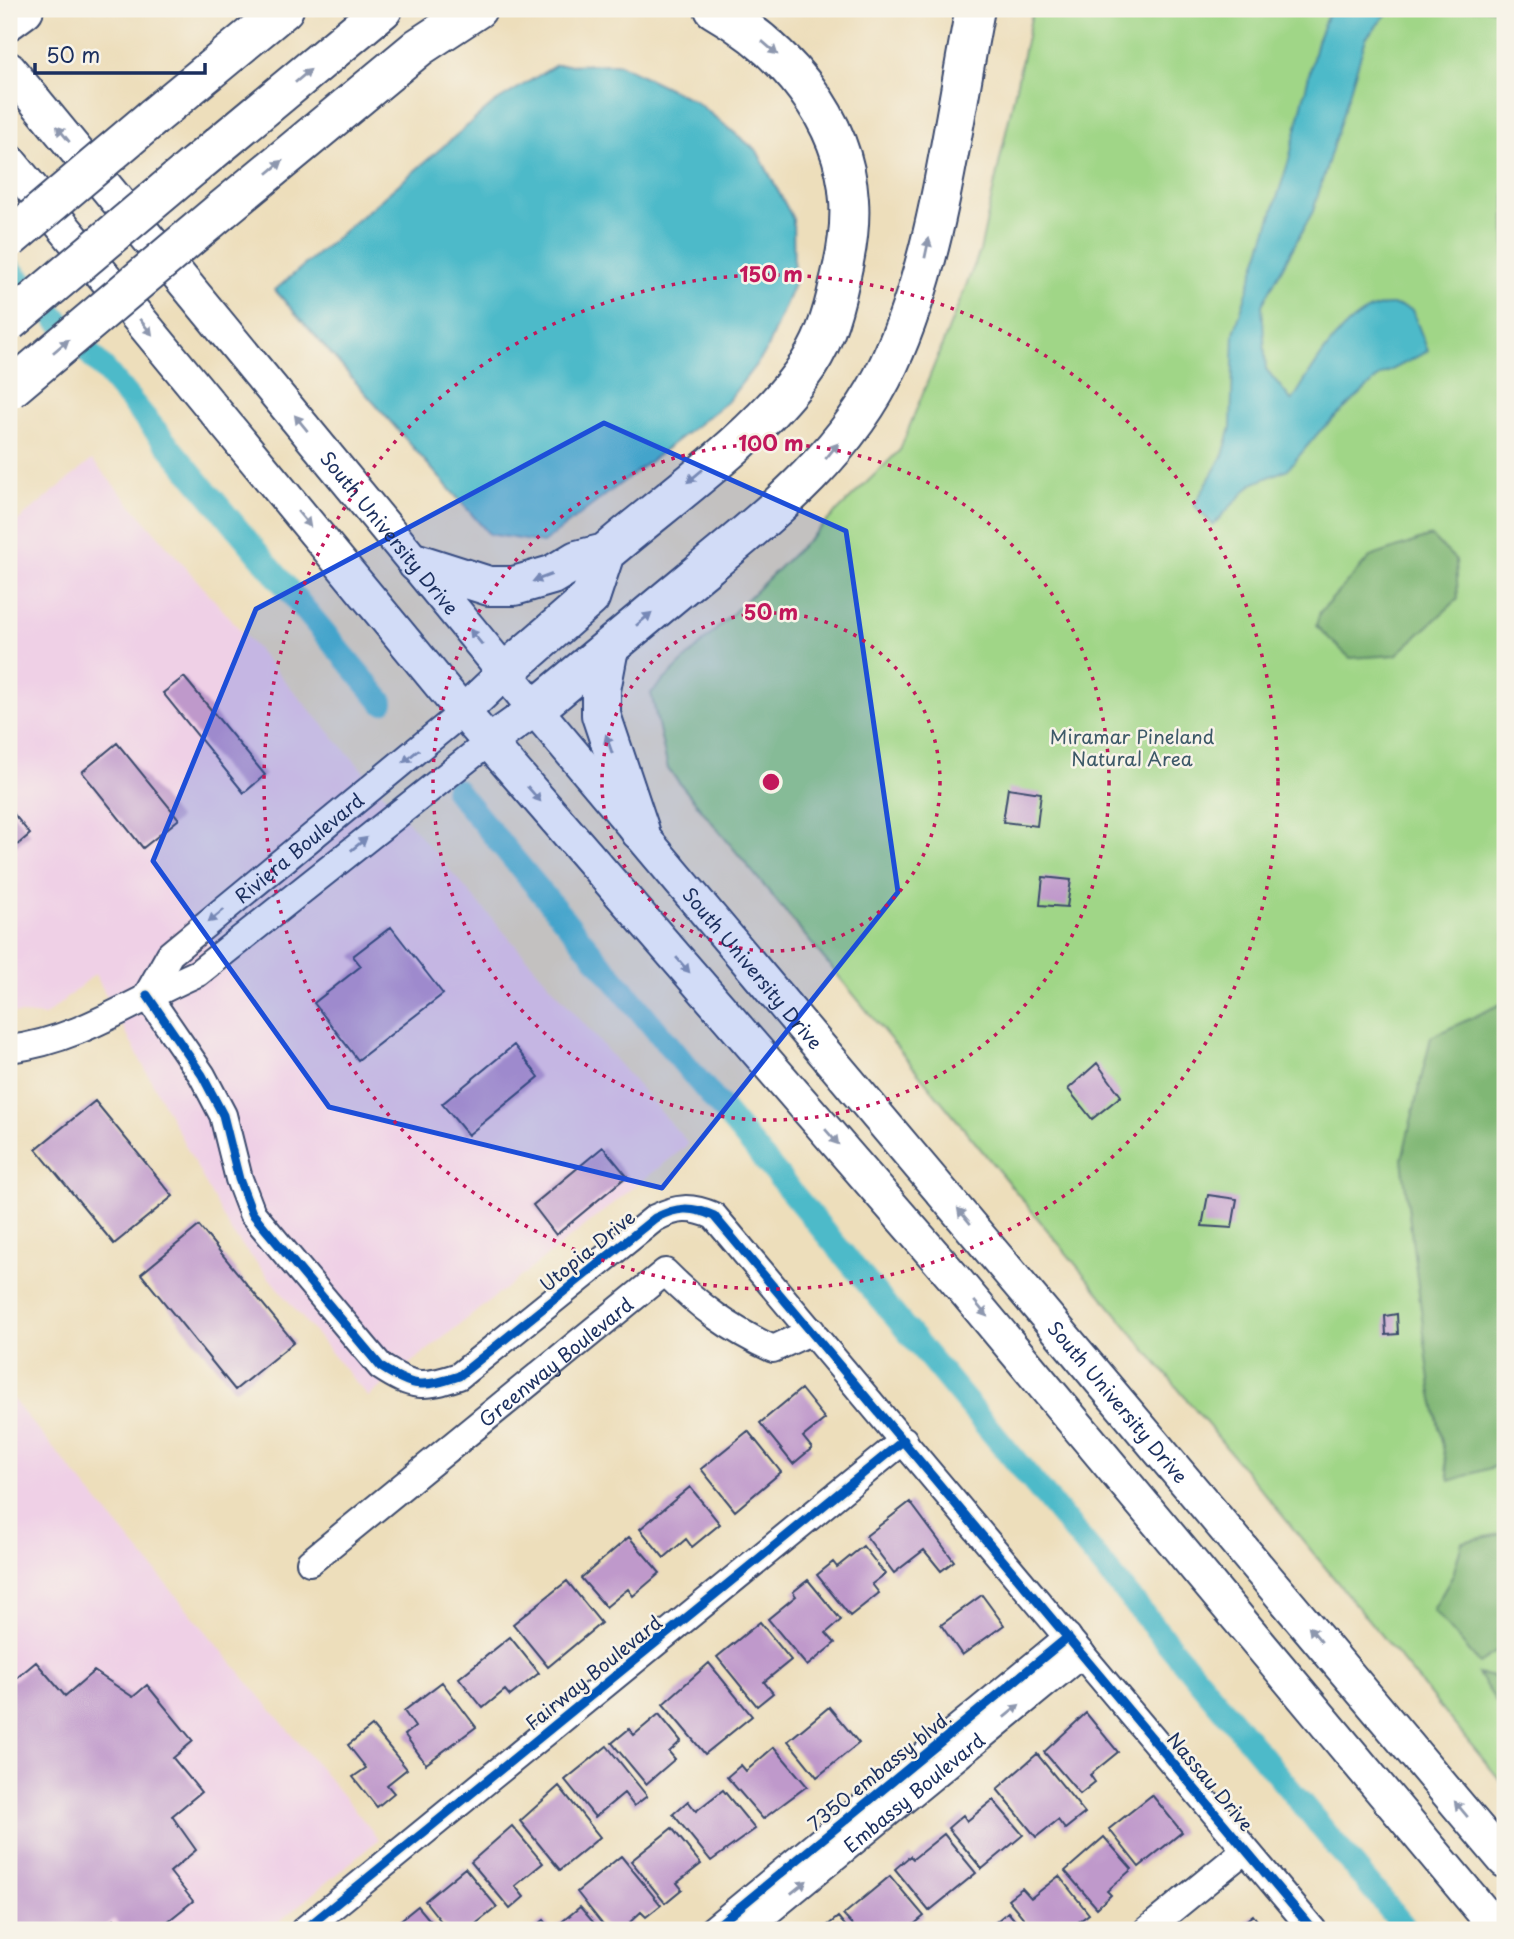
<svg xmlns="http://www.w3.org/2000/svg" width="1514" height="1939" font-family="'Playpen Sans',sans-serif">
	<rect width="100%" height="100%" fill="#f7f3e8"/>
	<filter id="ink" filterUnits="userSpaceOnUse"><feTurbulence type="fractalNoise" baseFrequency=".0143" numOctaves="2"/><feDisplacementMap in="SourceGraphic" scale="14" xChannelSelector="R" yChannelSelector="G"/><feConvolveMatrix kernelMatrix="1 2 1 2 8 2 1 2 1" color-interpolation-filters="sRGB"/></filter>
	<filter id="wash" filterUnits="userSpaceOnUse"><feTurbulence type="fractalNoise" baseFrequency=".00686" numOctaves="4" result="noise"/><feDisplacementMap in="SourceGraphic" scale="28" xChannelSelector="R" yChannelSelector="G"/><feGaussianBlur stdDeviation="1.57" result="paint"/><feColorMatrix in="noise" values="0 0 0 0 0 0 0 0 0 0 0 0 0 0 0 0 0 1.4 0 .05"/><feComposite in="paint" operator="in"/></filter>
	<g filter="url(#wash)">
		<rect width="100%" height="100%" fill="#eddebb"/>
		<!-- built -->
		<path fill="#efd0e6" d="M92,460L689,1144L368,1397L231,1232L95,974L45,1016L9,1013V528Z
			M9,1395L379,1839L269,1930H9Z"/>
		<!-- green -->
		<path fill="#a0d687" stroke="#5e8272" stroke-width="2" d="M1033,9H1505V1786L668,769L651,693L900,450L980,251Z"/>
		<!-- forest -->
		<path fill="#80b774" stroke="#4e7369" stroke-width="2" d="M1431,536L1456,560L1458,599L1396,655L1350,658L1316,626L1320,612L1370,557Z
			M1505,1002V1463L1450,1481L1431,1389L1402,1159L1431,1037Z
			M1505,1533V1646L1479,1663L1433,1610L1453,1575L1462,1542Z
			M1478,1674L1505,1679V1715Z"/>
		<!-- water -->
		<path fill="#4ebac9" stroke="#347494" stroke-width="2" d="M1330,9H1391L1366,38L1313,211L1262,305L1266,369L1292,401C1317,363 1357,284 1412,310L1428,351L1380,376L1319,432L1288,469L1252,484L1213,525L1194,505L1223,455L1231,427L1234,333L1289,160L1317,41Z
			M619,64L695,101L757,151L793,219L794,284L765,353L727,402L543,543L489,534L275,290L494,103L556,65Z"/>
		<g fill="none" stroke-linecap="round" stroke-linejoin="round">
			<!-- canal -->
			<path stroke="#4ebac9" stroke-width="24" d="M9,268L106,371L382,702
				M456,790L1407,1930"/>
		</g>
		<g id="blocks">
			<!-- building -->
			<path fill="#bf99cb" d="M184,677L265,775L244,793L163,693Z
				M117,743L179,819L143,848L82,772Z
				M1008,788L1041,793L1037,826L1003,822Z
				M9,808L30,834L9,852Z
				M1043,877L1071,880L1067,907L1040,905Z
				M391,927L443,994L358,1060L314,1003L361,966L353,956Z
				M514,1045L539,1077L468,1135L442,1104Z
				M1097,1063L1121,1096L1092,1119L1068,1089Z
				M95,1101L173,1196L114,1244L36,1149Z
				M603,1147L627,1176L556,1235L533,1205Z
				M1208,1195L1237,1199L1232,1228L1202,1226Z
				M199,1226L294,1342L235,1390L141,1274Z
				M1397,1314L1398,1334L1386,1335L1385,1316Z
				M801,1389L825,1419L803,1437L812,1448L793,1464L760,1423Z
				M748,1431L781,1472L735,1511L701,1469Z
				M690,1487L720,1524L692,1547L686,1539L664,1558L640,1529Z
				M910,1502L954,1561L941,1571L924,1550L894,1573L866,1536Z
				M629,1537L660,1573L633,1596L628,1589L606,1607L581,1578Z
				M863,1546L885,1574L872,1584L879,1593L850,1616L817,1575L833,1562L837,1567Z
				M808,1580L841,1620L826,1633L835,1643L807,1666L768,1619L796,1596L793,1592Z
				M567,1581L601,1623L548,1667L513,1624Z
				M982,1595L1004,1625L962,1655L941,1625Z
				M760,1622L791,1660L764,1682L773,1693L757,1706L717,1657Z
				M510,1637L539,1673L510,1696L505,1690L483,1708L459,1678Z
				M36,1662L65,1696L94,1671L133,1697L147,1685L193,1741L173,1758L201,1792L172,1816L196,1850L170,1872L193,1901L157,1930H123L114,1919L101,1930H18L9,1924V1676L13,1681Z
				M709,1663L752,1716L705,1754L663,1704Z
				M442,1682L476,1727L426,1764L405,1735L415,1727L404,1711Z
				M829,1707L859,1743L817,1777L788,1741Z
				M1086,1713L1118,1752L1090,1775L1095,1782L1080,1794L1044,1752Z
				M659,1714L681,1741L669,1752L675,1759L646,1784L612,1743L629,1729L634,1735Z
				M372,1726L407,1769L387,1785L394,1793L377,1807L353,1777L366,1768L348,1745Z
				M607,1746L647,1796L634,1806L624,1793L595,1817L565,1780Z
				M774,1747L807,1786L763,1819L727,1777L741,1765L746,1771Z
				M1037,1754L1085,1813L1065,1829L1058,1820L1036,1837L997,1789Z
				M559,1786L600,1837L560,1870L520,1821Z
				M723,1790L755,1829L711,1861L673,1814L688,1801L696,1811Z
				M1152,1795L1182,1832L1139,1867L1109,1829Z
				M993,1800L1023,1835L982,1869L948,1828L963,1815L967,1821Z
				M512,1826L543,1863L515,1886L524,1897L510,1909L471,1862Z
				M672,1828L701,1864L677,1883L682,1889L665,1903L631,1861Z
				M944,1834L976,1873L929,1911L895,1869L910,1856L913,1859Z
				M1104,1837L1132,1869L1107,1891L1111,1895L1097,1908L1065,1871Z
				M621,1856L661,1905L646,1917L641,1912L630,1922L634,1927L631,1930H607L577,1892Z
				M465,1868L497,1907L468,1930H448L425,1901Z
				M890,1876L924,1916L907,1930H857L843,1915Z
				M1059,1876L1089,1914L1068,1930H1033L1008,1899L1022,1888L1031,1898Z
				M418,1906L438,1930H384L391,1925L392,1927Z
				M580,1907L600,1930H531L544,1920L552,1930Z
				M1008,1912L1023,1930H986Z
				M1253,1915L1265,1930H1234Z
				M838,1917L849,1930H822Z"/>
		</g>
	</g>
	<g filter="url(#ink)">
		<use href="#blocks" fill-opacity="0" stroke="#3a496c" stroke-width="2"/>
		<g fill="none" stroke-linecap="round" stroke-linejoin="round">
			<defs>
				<g id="minor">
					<path d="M147,995L202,1075L223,1115L239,1179L252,1213L381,1367C413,1388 424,1388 459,1376L655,1218C677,1207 691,1206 714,1216L1313,1930"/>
					<path id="s1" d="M147,995L170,954L463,712"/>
					<path d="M9,1049C78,1041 135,1000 198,973L489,742"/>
					<path id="s2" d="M310,1562L665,1272C700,1307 728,1328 773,1349L812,1331"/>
					<path d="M304,1930L904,1440"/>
					<path d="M712,1930L1068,1637"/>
					<path id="s3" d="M746,1930L1082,1654"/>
					<path d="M1147,1930L1245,1850"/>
				</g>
				<g id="major">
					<path id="s4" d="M9,69L535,709L1505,1861"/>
					<path d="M9,161L463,712L954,1278L1498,1930"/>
					<path d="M463,712L505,672"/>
					<path d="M489,742L535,709"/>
				</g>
				<path id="highway" d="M9,20L24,9
					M152,118L284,9
					M194,166L383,9
					M222,210L419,47L477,9
					M417,563L489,586H514L552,575L577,560L605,553C668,499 752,441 801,375C822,348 832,317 839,283C846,256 851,228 849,200C844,117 783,48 714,9
					M609,648L601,690V715L640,831
					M505,672L590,598L605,553
					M535,709C588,665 641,621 694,577C768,516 848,453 889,364C939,256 952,125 975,9"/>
			</defs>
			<!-- minor casing -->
			<use href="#minor" stroke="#3a496c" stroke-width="30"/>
			<!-- major casing -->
			<use href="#major" stroke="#3a496c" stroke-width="37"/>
			<!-- highway casing -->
			<use href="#highway" stroke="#3a496c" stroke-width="42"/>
			<!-- minor -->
			<use href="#minor" stroke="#fff" stroke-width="26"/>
			<!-- major -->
			<use href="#major" stroke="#fff" stroke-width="33"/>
			<!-- highway -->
			<use href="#highway" stroke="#fff" stroke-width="38"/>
			<defs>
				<path id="highway-bridge" d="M9,239L152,118
					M9,322L194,166
					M9,390L222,210"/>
			</defs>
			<!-- highway-bridge casing -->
			<use href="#highway-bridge" stroke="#3a496c" stroke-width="42" stroke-linecap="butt"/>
			<!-- highway-bridge -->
			<use href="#highway-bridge" stroke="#fff" stroke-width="38"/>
			<defs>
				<path id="cycleway" d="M147,995L202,1075L223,1115L239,1179L252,1213L381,1367C413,1388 424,1388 459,1376L655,1218C677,1207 691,1206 714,1216L1313,1930
					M304,1930L904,1440
					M712,1930L1068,1637"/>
			</defs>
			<!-- cycleway casing -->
			<use href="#cycleway" stroke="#f7f3e8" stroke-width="13"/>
			<!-- cycleway -->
			<use href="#cycleway" stroke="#0057b8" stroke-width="9"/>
		</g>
		<!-- one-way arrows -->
		<defs><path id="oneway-solid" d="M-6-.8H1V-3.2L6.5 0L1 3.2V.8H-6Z" transform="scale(1.75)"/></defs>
		<g fill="#8d97ae">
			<use href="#oneway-solid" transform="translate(770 48) rotate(41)"/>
			<use href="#oneway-solid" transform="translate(303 76) rotate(-40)"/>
			<use href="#oneway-solid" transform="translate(63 134) rotate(-129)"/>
			<use href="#oneway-solid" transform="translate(275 167) rotate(-40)"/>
			<use href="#oneway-solid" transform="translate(927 248) rotate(-78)"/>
			<use href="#oneway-solid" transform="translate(146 327) rotate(51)"/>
			<use href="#oneway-solid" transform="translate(61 346) rotate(-40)"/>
			<use href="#oneway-solid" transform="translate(301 423) rotate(-129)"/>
			<use href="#oneway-solid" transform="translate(832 451) rotate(-51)"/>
			<use href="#oneway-solid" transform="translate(695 476) rotate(140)"/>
			<use href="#oneway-solid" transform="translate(304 519) rotate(50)"/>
			<use href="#oneway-solid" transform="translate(542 578) rotate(160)"/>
			<use href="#oneway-solid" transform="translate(644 619) rotate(-40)"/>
			<use href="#oneway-solid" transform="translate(476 637) rotate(-129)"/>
			<use href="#oneway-solid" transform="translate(609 744) rotate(-109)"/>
			<use href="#oneway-solid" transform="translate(411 756) rotate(141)"/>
			<use href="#oneway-solid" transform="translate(534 794) rotate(49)"/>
			<use href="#oneway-solid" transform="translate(359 844) rotate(-39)"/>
			<use href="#oneway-solid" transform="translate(216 916) rotate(141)"/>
			<use href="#oneway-solid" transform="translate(683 965) rotate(49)"/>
			<use href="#oneway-solid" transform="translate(832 1137) rotate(49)"/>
			<use href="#oneway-solid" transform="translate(964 1216) rotate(-130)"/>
			<use href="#oneway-solid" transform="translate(981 1309) rotate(50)"/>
			<use href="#oneway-solid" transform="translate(1315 1634) rotate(-130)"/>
			<use href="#oneway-solid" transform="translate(1012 1711) rotate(-39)"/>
			<use href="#oneway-solid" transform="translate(1461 1809) rotate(-130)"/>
			<use href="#oneway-solid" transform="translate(799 1887) rotate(-39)"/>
		</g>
	</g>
	<!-- marked area -->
	<path fill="#1d4ed8" fill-opacity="0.2" stroke="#1d4ed8" stroke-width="5" stroke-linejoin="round" d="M604,423L846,531L898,892L662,1188L329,1107L153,861L256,609Z"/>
	<!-- distance rings -->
	<g fill="none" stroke="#c2185b" stroke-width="3.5" stroke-dasharray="3.5 7">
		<circle cx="771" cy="782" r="169"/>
		<circle cx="771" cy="782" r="338"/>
		<circle cx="771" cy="782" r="507"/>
	</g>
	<g text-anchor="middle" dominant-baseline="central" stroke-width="5" stroke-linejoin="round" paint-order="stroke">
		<!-- street labels -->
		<g font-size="19" fill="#1b2f5e" stroke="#f7f3e8">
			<text stroke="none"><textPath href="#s4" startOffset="600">South University Drive</textPath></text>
			<text stroke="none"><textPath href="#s1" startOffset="214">Riviera Boulevard</textPath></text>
			<text stroke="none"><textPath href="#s4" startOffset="1167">South University Drive</textPath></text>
			<text transform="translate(587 1250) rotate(-39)">Utopia Drive</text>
			<text stroke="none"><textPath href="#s2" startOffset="317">Greenway Boulevard</textPath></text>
			<text stroke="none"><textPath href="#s4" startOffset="1734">South University Drive</textPath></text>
			<text transform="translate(593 1672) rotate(-39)">Fairway Boulevard</text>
			<text transform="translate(879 1770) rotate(-39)">7350 embassy blvd.</text>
			<text transform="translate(1211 1781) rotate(50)">Nassau Drive</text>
			<text stroke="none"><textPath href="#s3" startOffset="217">Embassy Boulevard</textPath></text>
		</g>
		<!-- park labels -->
		<g font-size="19" fill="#3c5968" stroke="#f7f3e8">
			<text x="1132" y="736">Miramar Pineland<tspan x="1132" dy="22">Natural Area</tspan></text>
		</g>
	</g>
	<circle cx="771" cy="782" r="10" fill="#c2185b" stroke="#f7f3e8" stroke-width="3.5"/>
	<g font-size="21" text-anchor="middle" font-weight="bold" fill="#c2185b" stroke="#f7f3e8" stroke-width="5" stroke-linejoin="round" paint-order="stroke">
		<text x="771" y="282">150 m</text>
		<text x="771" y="451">100 m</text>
		<text x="771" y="620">50 m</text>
	</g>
	<!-- margin -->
	<rect width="1514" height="1939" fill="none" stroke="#f7f3e8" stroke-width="35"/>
	<!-- scale -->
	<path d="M35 63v10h170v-10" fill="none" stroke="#1b2f5e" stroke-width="3.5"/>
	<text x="46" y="63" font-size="21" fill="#1b2f5e" stroke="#f7f3e8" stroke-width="5" paint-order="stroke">50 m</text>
</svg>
